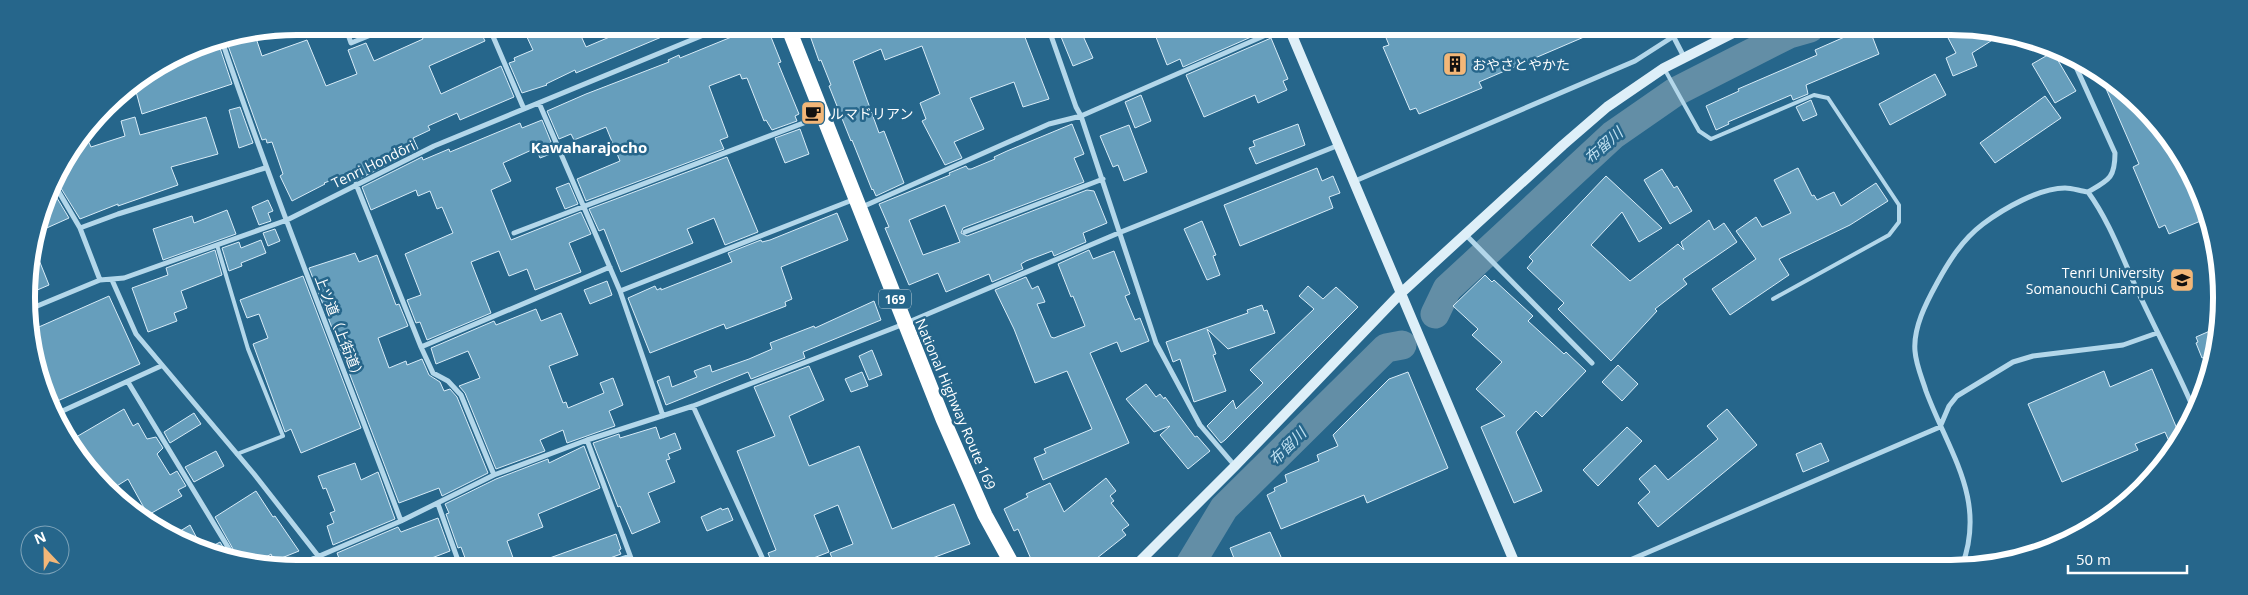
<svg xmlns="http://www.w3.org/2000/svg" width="2248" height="595" font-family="'Open Sans','Noto Sans JP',sans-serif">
	<rect width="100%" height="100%" fill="#26668b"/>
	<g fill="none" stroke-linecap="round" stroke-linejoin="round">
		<!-- river -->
		<path stroke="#638ea6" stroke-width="29" d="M1435,314L1447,289L1613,135L1675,92L1789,34L1810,28
			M1189,566L1224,508L1386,348L1402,345"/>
	</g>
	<!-- building -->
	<path fill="#669ebc" stroke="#d8ecf8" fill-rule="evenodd" d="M426,26H478L485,41L429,66L441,94L501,66L514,97L460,120L457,113L428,126L430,130L413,138L418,149L357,180L354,172L324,183L325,184L292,201L280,176L283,174L272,142L267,143L266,139L262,140L226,40L255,35L262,56L307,40L326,86L357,74L348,50L366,43L374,61L423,39L419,30Z
		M544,27H551L555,35L577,27L586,47L619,33L616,27L683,28L576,73L575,70L546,84L547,85L522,93L509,63L515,61L514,58L533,50L526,35Z
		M756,27H767L781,62L778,63L799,114L795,116L797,121L772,130L766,120L764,121L747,78L742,79L740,74L709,86L728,137L720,140L724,149L586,201L577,179L620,161L606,127L574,140L571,134L559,139L547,111L586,94L669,62L668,60L679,55L680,58Z
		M807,27H1021L1049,99L1023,107L1014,82L970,98L984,129L954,142L962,158L945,165L922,121L926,119L920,103L940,94L922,46L885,60L881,49L853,61L879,133L884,131L904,183L876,196L873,189L872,190L852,140L851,141L829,86L831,85L821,60L819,61Z
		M1057,27H1079L1093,58L1073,66Z
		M1152,27L1266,28L1267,30L1183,67L1180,59L1167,65Z
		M1382,28H1605L1479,82L1482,88L1419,114L1416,108L1410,110L1383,47L1389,45Z
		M1865,28H1869L1879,54L1806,85L1808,94L1793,100L1791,95L1728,122L1729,124L1716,130L1706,106L1739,91L1738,89L1817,55L1815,50Z
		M1960,29H1986L2002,34L1972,53L1977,66L1953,76L1946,58L1956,53L1947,36Z
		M1271,38L1288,79L1283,81L1287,90L1258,103L1255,95L1204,117L1186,75Z
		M218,42L232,84L142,114L134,84L189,50L190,53Z
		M2053,52L2076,91L2055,103L2032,64Z
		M1935,74L1946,95L1890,125L1879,104Z
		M2100,75L2166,133L2208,218L2169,234L2165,225L2159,228L2133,167L2139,164Z
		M1141,95L1151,121L1135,128L1125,102Z
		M2045,96L2061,118L1995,163L1980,143Z
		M1811,100L1817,115L1803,121L1796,107Z
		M240,107L253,143L239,148L229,110Z
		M135,117L140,135L206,117L218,154L171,167L178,185L118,206V204L80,219L54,177L86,136L91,147L125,136L121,121Z
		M542,120L551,142L549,143L553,153L540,158L536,148L503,163L511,181L491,190L511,240L581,212L591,234L569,243L581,272L535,290L527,269L509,276L499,251L471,262L491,313L427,340L420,322L416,323L407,300L421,295L405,254L453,233L442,207L437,209L430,191L418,196L416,190L371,210L362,187L422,157L423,160L449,149L450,152L520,123L522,128Z
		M1072,124L1084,154L1074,158L1084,182L963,228L961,233L967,236L1087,190L1094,191L1107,223L1083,233L1086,242L1054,256L1052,251L1026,261L1021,264L1023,269L992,282L989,274L946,292L938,273L909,285L885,228L889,227L879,204L950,175L949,173L966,166L968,169H971L995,159L994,157L1007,151ZM945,205L960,242L923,255L909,220Z
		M1298,124L1305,145L1256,164L1249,148L1255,146L1253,141Z
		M1129,125L1147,172L1124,181L1118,165L1113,167L1100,136Z
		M800,129L809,154L785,163L775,138Z
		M727,157L758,232L725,245L714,218L687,229L693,243L621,272L604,229L599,231L589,209Z
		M1317,168L1322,181L1333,176L1340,193L1329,197L1333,208L1240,246L1224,205Z
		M1798,168L1812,196L1814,195L1817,200L1834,192L1841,206L1876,183L1888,201L1850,225L1779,259L1789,275L1730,315L1712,289L1756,259L1736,231L1756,217L1762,227L1791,213L1774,180Z
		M1662,169L1674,188L1677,186L1692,211L1670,224L1644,180Z
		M1606,176L1662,228L1639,242L1622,212L1591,245L1630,281L1678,244L1684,250L1681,242L1709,220L1714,230L1724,223L1737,242L1683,279L1687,284L1655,309L1657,311L1611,361L1558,309L1564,303L1527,268L1533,261L1529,257Z
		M569,183L578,204L565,209L556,188Z
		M51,188L69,218L40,231Z
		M268,200L273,211L268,213L271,221L259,225L252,207Z
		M227,210L236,234L163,260L153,229L192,216L194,223Z
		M837,213L848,240L781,267L792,299L785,302L786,306L726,329L724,324L650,353L628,298L655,286L657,290L661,288V290L732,262L728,253L761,240L762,242L770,240Z
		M1202,221L1216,255L1213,256L1220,275L1207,280L1184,229Z
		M275,229L280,241L268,246L263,233Z
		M261,240L266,253L241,263L242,266L229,271L222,248L239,242L241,248Z
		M35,250L49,285L28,294L27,279Z
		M215,250L222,275L181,291L187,308L174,313L177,321L148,332L132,288L168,275L166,268Z
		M1089,250L1093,259L1114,251L1130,294L1125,296L1135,320L1140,318L1149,341L1121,352L1117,342L1090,353L1129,443L1043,480L1034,458L1046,453L1044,449L1092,429L1067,371L1035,383L1014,329L995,290L1026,277L1032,289L1038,286L1045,302L1037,304L1051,337L1054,338L1085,326L1073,296L1071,297L1058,264Z
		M355,253L359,262L377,255L396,305L399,304L408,326L378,338L389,368L406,361L407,365L422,359L429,375L440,382L444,391L450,389L457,397L488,473L442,496L439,488L399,503L311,273L309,268Z
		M1485,275L1492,282L1494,280L1533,316L1528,321L1564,354L1566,352L1586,371L1542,417L1536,411L1516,432L1542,491L1514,503L1481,427L1505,416L1476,389L1502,362L1472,335L1478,329L1453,306Z
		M303,276L361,428L301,453L291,429L285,432L253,344L268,338L259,314L247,318L240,300Z
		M607,281L612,295L590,304L584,290Z
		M1308,286L1323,299L1336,287L1358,307L1225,440L1221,443L1207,426L1233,400L1236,409L1263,383L1250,370L1314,309L1299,296Z
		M109,296L140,364L53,403L35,366L32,330Z
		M874,301L881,320L803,352L805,358L751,379L748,372L666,405L657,381L669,376L672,387L697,377L694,371L710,365L712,372L749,359L772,349L770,343L814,326L815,328Z
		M1262,305L1264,311L1267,310L1275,333L1228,349L1207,329L1216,354L1213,355L1226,391L1194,402L1180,359L1173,362L1166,342L1248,313L1247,310Z
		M536,309L541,321L561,313L578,355L549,366L563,403L566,402L568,408L604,393L600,383L613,378L623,405L609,411L615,426L567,443L563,430L540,440L545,451L496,469L465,393L459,386L480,378L468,351L436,364L431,348L494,321L496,325Z
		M2219,327V333L2209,367L2205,357L2202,358L2196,343L2198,342L2196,337Z
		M872,350L882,375L869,380L859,356Z
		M1618,365L1638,384L1622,401L1602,382Z
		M809,366L824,400L789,416L809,466L859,446L892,529L954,504L970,544L911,566H835L830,553L853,544L838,505L814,515L829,552L793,566H773L768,553L776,550L737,451L775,436L754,387Z
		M2152,369L2180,436L2172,448L2165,432L2135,444L2138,450L2062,482L2028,404L2104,371L2110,387Z
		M862,372L868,386L851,392L845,379Z
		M1408,372L1448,468L1367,503L1364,495L1281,529L1267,495L1275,491L1274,488L1287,482L1285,475L1319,461L1317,455L1338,446L1333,435L1389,379Z
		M1146,384L1156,397L1160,394L1164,399L1165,397L1195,437L1197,436L1210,451L1188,469L1160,435L1170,426L1154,432L1126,399Z
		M124,409L133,426L138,423L147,439L156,437L163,448L157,454L170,475L177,471L186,486L178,490L182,496L148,515L128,479L112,489L85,465L71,440Z
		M1727,409L1757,445L1658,527L1638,503L1650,492L1639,479L1655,465L1668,480L1718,439L1707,426Z
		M194,413L201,424L170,443L164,432Z
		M656,427L660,439L675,433L681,449L668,454L670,459L666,460L675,482L648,493L660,522L632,534L620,506L618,507L593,443L619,434L620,438Z
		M1627,427L1642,441L1598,486L1583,470Z
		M1821,443L1829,461L1803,472L1796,454Z
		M584,446L600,488L538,514L543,527L507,541L516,566H468L461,547L458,548L446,514L449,513L445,504L496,479L548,459L549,463Z
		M216,451L224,466L194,482L185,467Z
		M355,463L361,480L378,472L395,519L333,545L327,526L334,523L330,513L335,511L326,488L323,489L318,476Z
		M1106,478L1116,491L1110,496L1114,501L1111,503L1129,525L1122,530L1126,535L1087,566H1034L1018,529L1014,531L1004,509L1028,497L1026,494L1050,483L1064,512Z
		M256,491L273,517L275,516L299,551L274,561L271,554L255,564L249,556L243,560L238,558L215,517Z
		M721,508L722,510L728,508L733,520L707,531L701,517Z
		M438,518L450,551L411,566H342L337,553L398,527L401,532Z
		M190,525L201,546L172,536Z
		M1270,532L1285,566H1237L1230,548Z
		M616,534L621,549L619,550L621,554L599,562L596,566H534L533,564Z
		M220,542L228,555L209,548Z"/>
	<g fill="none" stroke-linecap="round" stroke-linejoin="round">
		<!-- lane -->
		<path stroke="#b3d7ea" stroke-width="4" d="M1665,70L1699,131L1711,139L1814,95L1828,98L1899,205V222L1889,235L1773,299
			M217,245L248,349L283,436L237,454"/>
		<!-- street -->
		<path stroke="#b3d7ea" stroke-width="5" d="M345,26L351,43L393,26
			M489,27L524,109
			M1048,27L1076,107L1081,116L1156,343L1200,425L1235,466
			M1669,28L1684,57
			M222,41C277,203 341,361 401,521
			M2072,58L2115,153C2115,178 2109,180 2088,192
			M539,103L620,291L663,416
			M1355,181L1635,61L1674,36
			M53,182L80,228L100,280
			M356,184L421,347L433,373L448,381L461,395L494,475
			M862,207L1049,124L1081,116L1282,28
			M80,228L118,214L265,168
			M965,232L1103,179
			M514,233L822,116
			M1464,233L1592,363
			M112,280L136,334L254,474L326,566
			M620,291L855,199
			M30,309L100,280L124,278L287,220L434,146L723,27
			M421,347L610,267
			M128,382L234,557
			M693,406L766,566
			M58,413L161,366
			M587,440L634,566
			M438,504L460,566
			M296,566L401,521L494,475L587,440L693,406L904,324L1121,232L1339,145
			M600,566L630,556
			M1616,566L1940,427L1949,406L1957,396L2013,362L2033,356L2123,345L2157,333
			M1962,566C1987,499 1949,453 1926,391C1922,378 1916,365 1915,351C1913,328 1926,303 1937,283C1949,261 1962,240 1983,224C2003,209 2039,188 2065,188C2072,188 2080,191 2088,192C2110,222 2123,260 2139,294C2158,334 2178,372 2195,412"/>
		<!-- secondary -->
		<path stroke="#deeff8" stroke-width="10" d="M1289,28L1516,566
			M1135,566L1235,466L1400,294L1563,145L1607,107L1664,68L1743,28"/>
		<!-- highway -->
		<path stroke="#fff" stroke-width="15" d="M788,27L943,419L985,515L1013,566"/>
	</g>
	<!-- icons -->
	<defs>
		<symbol id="building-square" viewBox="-11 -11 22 22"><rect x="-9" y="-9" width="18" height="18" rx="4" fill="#f3b778" stroke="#26668b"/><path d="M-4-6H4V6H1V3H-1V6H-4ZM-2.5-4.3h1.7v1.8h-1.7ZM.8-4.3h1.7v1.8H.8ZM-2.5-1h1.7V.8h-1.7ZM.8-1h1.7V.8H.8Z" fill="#111"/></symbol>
		<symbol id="cafe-square" viewBox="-11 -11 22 22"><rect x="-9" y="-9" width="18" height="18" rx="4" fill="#f3b778" stroke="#26668b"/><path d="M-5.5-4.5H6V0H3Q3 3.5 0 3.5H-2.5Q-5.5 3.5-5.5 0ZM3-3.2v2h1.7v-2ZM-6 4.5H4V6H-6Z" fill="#111"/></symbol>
		<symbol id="university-square" viewBox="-11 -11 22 22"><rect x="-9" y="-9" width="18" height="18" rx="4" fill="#f3b778" stroke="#26668b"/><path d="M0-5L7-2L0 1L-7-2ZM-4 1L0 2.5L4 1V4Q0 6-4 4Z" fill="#111"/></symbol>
	</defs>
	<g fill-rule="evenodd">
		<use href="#building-square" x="1441" y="50" width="28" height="28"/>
		<use href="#cafe-square" x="799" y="99" width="28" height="28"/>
		<use href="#university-square" x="2168" y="266" width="28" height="28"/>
	</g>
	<g text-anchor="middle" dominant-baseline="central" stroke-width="5" stroke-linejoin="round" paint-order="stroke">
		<!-- shield labels -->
		<rect fill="#26668b" stroke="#bed1dc" stroke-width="1" x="879" y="289.5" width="32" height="19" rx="4"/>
		<g font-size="12" font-weight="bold" fill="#fff">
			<text x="895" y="299">169</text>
		</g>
		<!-- poi labels -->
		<g font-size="14" fill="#fff" stroke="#26668b" text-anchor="start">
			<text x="1472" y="64">おやさとやかた</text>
			<text x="830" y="113">ルマドリアン</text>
			<text x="2164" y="272" text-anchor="end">Tenri University<tspan x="2164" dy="16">Somanouchi Campus</tspan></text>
		</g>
		<!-- street labels -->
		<g font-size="14" fill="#fff" stroke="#26668b">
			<text transform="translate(373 164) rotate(-26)">Tenri Hondōri</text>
			<text transform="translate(340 328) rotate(69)">上ツ道（上街道）</text>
			<text transform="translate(956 404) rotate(67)">National Highway Route 169</text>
		</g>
		<!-- water labels -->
		<g font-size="15" font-style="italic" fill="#bfe0f1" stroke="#26668b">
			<text transform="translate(1603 145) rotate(-41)">布留川</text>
			<text transform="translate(1287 446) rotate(-45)">布留川</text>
		</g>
		<!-- neighbourhood labels -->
		<g font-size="15" font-weight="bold" fill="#fff" stroke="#26668b">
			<text x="589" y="147">Kawaharajocho</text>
		</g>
	</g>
	<!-- crop -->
	<path d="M0 0H2248V595H0ZM297 35H1951A262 262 0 0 1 2213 297V298A262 262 0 0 1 1951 560H297A262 262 0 0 1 35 298V297A262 262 0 0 1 297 35Z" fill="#26668b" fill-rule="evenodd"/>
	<path fill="none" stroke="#fff" stroke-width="6" d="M297 35H1951A262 262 0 0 1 2213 297V298A262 262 0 0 1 1951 560H297A262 262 0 0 1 35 298V297A262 262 0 0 1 297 35Z"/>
	<!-- north arrow -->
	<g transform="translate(45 550) rotate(338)"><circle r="24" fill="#26668b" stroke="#7da3b9"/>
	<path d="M0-4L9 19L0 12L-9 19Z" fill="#f3b778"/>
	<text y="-8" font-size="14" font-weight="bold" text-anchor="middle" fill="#ffffff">N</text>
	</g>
	<!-- scale -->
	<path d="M2068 565v8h119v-8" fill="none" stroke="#ffffff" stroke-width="2.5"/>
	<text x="2076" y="565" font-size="15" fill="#ffffff" stroke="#26668b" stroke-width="4" paint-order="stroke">50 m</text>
</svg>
